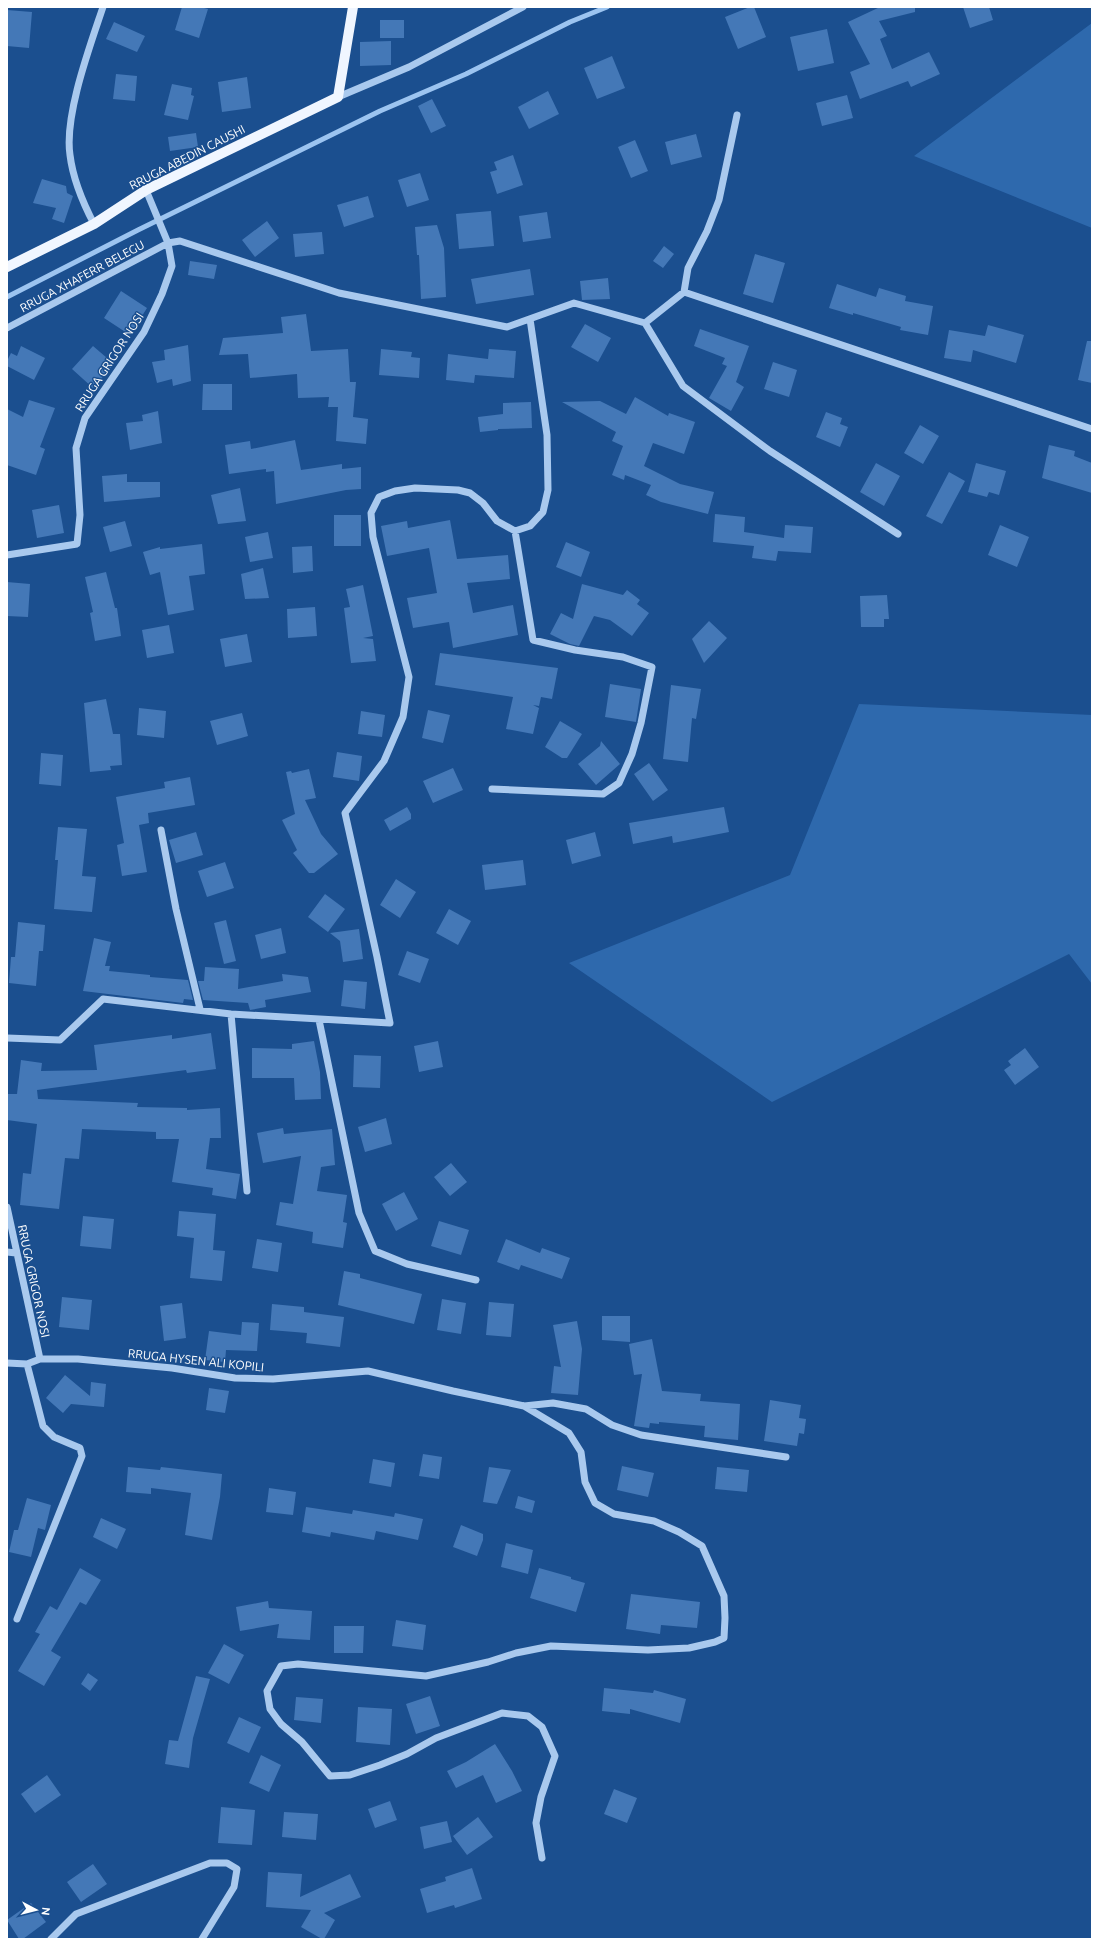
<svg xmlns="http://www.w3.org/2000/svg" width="1099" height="1946" font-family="Ubuntu,sans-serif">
	<rect width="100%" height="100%" fill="#1b4f8f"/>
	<!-- green -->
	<path fill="#2e69ad" d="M1092,23V228L914,156Z
		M859,704L1092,715V984L1069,954L772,1102L569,963L790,875Z"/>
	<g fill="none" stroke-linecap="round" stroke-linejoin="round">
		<!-- stream -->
		<path stroke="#9cc4f0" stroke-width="5" d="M7,297L138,230L380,111L466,74L570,22L607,7"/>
	</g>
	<!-- building -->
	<path fill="#4478b7" d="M182,7H200L208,9L199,38L175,30Z
		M750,7H754L766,37L738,49L725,17Z
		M880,7H915V12L879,21L887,36L880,39L892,69L929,52L940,74L911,87L908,81L860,99L850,72L870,64L848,22Z
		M963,7H989L993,20L970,28Z
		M7,10L32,12L29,48L7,46Z
		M380,20H404V38H380Z
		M114,22L145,36L137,52L106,39Z
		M827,29L834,63L798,71L790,37Z
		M391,41V65L360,66V42Z
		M612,56L625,88L597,99L584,68Z
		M116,74L137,76L135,101L113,99Z
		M247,77L251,108L222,112L218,82Z
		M172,84L192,88L191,95L194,96L188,120L164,115Z
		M548,91L559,114L529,129L518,107Z
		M847,95L853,118L822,126L816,103Z
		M432,99L446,126L431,133L418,106Z
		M196,133L198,147L170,151L168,137Z
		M696,134L702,157L671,165L665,142Z
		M635,140L648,171L631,178L618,147Z
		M513,155L523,185L497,194L490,172L497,170L494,162Z
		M420,173L429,200L407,207L398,180Z
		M42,179L66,186L67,193L73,196L64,223L52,219L56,208L33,203Z
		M368,196L374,217L344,227L337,205Z
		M491,211L494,246L459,249L456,214Z
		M547,212L551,238L523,242L519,216Z
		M267,221L279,238L255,257L242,240Z
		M437,225L444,248L446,297L421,299L419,255H417L415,227Z
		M322,232L324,254L295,257L293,234Z
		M664,246L674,254L663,268L653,261Z
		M755,254L785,263L773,303L743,294Z
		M190,261L217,265L214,279L188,275Z
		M530,269L534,295L476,304L471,279Z
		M608,278L610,299L582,300L580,281Z
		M837,284L876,297L879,288L906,296L905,301L933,306L928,335L900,330L901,327L853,313V315L829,308Z
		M121,291L147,308L130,335L104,318Z
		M306,314L311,351L348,349L350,382H356L353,417L368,419L366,444L336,441L338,407H328L329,397L298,398L297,374L250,378L248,354L219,355L223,338L283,333L281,317Z
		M585,324L611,338L598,362L571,347Z
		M988,325L1024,335L1016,363L973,350L971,362L944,358L949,330L985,336Z
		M700,329L749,346L736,382L744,387L731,411L709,398L727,366L722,364L725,358L694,346Z
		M1087,341H1092V383L1078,380Z
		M188,345L191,381L173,386L172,379L157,383L152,362L165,360L164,350Z
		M21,346L45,358L34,380L7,366V361L11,353L17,356Z
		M93,346L114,364L93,388L72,369Z
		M381,349L412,352L411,357L420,358L419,378L379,375Z
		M489,349L516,351L514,378L475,375L474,383L446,380L448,354L488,359Z
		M773,362L797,370L789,397L764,389Z
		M203,384H232V410H202Z
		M635,397L668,416L669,413L695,422L684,454L653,443L644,466L680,484L714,492L708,514L661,502L646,495L651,485L625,475L624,480L612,475L623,446L612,441L616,432L562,402L600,401L626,414Z
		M29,400L55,408L40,447L45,449L36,475L7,465V409L23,417Z
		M531,402L532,428L498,429V430L480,432L478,417L503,414V403Z
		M158,411L162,443L130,450L126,423L143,421L142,415Z
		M826,412L842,418L840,424L848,427L840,447L816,437Z
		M920,425L939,436L923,464L904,453Z
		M295,440L301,470L342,464V469L361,467V489L346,490L276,504L274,471L266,472V469L229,474L225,445L250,441L251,449Z
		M1049,445L1075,451L1074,456L1092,463V493L1042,478Z
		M876,463L900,476L884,506L860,492Z
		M976,463L1006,471L999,495L989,492L987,497L968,492Z
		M949,472L965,481L942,524L926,516Z
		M127,474V482H160V497L104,502L102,476Z
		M240,488L246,521L218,524L211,495Z
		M59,505L64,533L37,538L32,510Z
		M715,514L745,517L744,532L784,538L785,525L813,527L811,553L778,551L776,561L752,558L754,546L713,542Z
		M334,515H361V546H334Z
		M450,520L457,559L508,555L510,579L467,583L473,613L513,605L518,635L453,648L449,622L413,628L407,598L437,593L429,548L387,556L381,526L407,521L408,528Z
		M125,521L132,546L110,552L103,527Z
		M1000,525L1029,537L1017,567L988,555Z
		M268,532L273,558L250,562L245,537Z
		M566,542L590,552L581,577L556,567Z
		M202,544L205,574L189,576L194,610L168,615L160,572L150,575L143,552L160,547V549Z
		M312,546L313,571L293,573L292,547Z
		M263,568L269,598L245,599L241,574Z
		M106,572L115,608H117L121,636L95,641L90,613L93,612L85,577Z
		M7,582L30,584L28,617L7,616Z
		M582,584L623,595L627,590L640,600L637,604L649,613L632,636L610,620L594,616L579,646L570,644L550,634L561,613L573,619Z
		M363,585L373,636L363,638L373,639L376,661L351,663L344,608L350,607L346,589Z
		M887,595L889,619H884V627H861L860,596Z
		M315,607L317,636L288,638L287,609Z
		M709,621L727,638L704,663L692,639Z
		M169,625L174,653L147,658L142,630Z
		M247,634L252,662L225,667L220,639Z
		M440,653L558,668L552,699L541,697L539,706L533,705L539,708L533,734L506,729L513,697L435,685Z
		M610,684L641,689L636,722L605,717Z
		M671,685L701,689L696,719L692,718L688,762L663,759Z
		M106,699L113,734H120L122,765L110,766L111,770L90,772L84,703Z
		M139,708L166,711L164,738L137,735Z
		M428,710L450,715L443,743L422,738Z
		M361,711L385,715L382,737L358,734Z
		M242,713L248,736L217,745L210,721Z
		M560,721L582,734L567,758H562L545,747Z
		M601,741L620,764L596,785L578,764L600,746Z
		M337,752L362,756L359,781L333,777Z
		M41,753L63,755L61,786L39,784Z
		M649,763L668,790L653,801L634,774Z
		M453,768L463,790L433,803L423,781Z
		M309,769L316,798L305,800L321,834L338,854L314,873H309L293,853L297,850L282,820L295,814L286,772L291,771L292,773Z
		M190,777L195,805L148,813L149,823L139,825L147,872L122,876L117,845L124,843L116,797L165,788L164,782Z
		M407,807L411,814V819L390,831L384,820Z
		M724,807L729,832L673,843L672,836L633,844L629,823Z
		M58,827L87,829L82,876L96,877L92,912L54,909L58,860H55Z
		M196,832L203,855L176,863L169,840Z
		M595,832L601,856L572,864L566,840Z
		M523,860L526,885L485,890L482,865Z
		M225,862L234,888L207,897L198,871Z
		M396,879L416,892L400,918L380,905Z
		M325,894L345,909L328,932L308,917Z
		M449,909L471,921L458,945L436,933Z
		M226,920L236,961L224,964L214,923Z
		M18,922L45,925L43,951H39L36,986L9,983L11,957H15Z
		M281,928L286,953L261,959L255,935Z
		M359,929L363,959L343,962L340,941L330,933Z
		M94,938L111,942L105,966H110L109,971L150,975V977L188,980L193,1000L184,999L183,1003L83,991Z
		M407,951L429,959L420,983L398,975Z
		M205,967L239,969L238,989L283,981L282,974L308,977L311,992L265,1000L266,1007L250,1010L248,1003L203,1000L198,981H204Z
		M344,980L367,982L365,1009L341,1006Z
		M211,1033L216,1069L187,1073L186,1070L37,1090L38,1099L138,1103L137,1107L187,1108V1110L220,1108L221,1138H210L206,1169L240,1174L236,1199L212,1195L213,1188L172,1182L179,1139H156V1132L82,1129L79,1159L65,1158L59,1209L20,1205L23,1173L31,1174L37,1124L7,1120V1094H17L21,1060L42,1063L41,1071L97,1070L94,1045L172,1035V1039Z
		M314,1041L320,1072L321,1099L295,1100L294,1078H252V1048L292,1049V1044Z
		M438,1041L443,1067L419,1072L414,1046Z
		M1025,1048L1039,1067L1015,1085L1004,1070L1011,1065L1008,1061Z
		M354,1055L381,1056L380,1088L353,1087Z
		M386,1118L392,1144L365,1152L358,1127Z
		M283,1128L284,1134L332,1129L335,1165L321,1167L317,1191L347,1195L343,1222L347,1223L343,1248L312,1243L313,1232L276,1225L280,1202L293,1204L301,1156L263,1163L257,1133Z
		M451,1163L467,1182L450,1196L434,1177Z
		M404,1192L418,1219L396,1231L382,1204Z
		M179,1211L216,1214L213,1250L225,1251L222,1281L190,1278L194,1238L177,1236Z
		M83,1216L114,1219L111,1249L80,1246Z
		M439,1221L469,1230L461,1255L431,1246Z
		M257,1239L282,1243L278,1272L252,1268Z
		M506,1239L540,1253L542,1248L570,1258L562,1279L521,1265L519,1270L497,1262Z
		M344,1271L360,1274V1278L422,1294L414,1324L338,1305Z
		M62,1297L92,1300L89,1330L59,1327Z
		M442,1299L466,1303L461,1334L437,1330Z
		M489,1302L514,1304L511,1337L486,1335Z
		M182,1303L186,1338L164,1341L160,1306Z
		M272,1304L304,1307V1312L344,1317L340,1347L306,1343L307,1333L270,1330Z
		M602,1316H630V1342L602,1340Z
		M577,1321L582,1349L578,1395L551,1393L554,1366L561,1367L553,1325Z
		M242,1322L259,1323L257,1351L226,1350L225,1362L205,1360L209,1331L241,1335Z
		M652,1339L662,1391L701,1394L700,1401L740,1404L738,1440L704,1437L705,1426L659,1422V1424L650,1423L649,1428L634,1426L642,1374L634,1375L629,1344Z
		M65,1375L90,1396L91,1382L106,1384L104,1407L71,1404L63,1413L46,1398Z
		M209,1388L229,1391L225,1413L206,1410Z
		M770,1400L801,1405L799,1418L806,1419L804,1434L799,1433L797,1446L764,1441Z
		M423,1454L442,1457L439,1479L419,1476Z
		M373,1459L395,1463L391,1487L369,1483Z
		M622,1466L654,1473L648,1497L617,1490Z
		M128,1467L160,1470L161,1467L222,1474L220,1497L212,1540L185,1535L191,1493L151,1488V1494L126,1492Z
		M489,1467L511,1470L497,1504L483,1502Z
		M717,1467L749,1470L747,1492L715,1489Z
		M269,1488L296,1492L293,1515L266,1512Z
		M518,1496L535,1501L532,1513L515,1508Z
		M27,1498L51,1505L45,1530L38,1528L31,1557L9,1552L14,1530H18Z
		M306,1507L352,1514L353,1510L394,1517L395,1513L423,1519L418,1540L376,1531L374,1540L331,1532L330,1537L302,1532Z
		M101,1518L126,1529L117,1549L93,1537Z
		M461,1525L483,1534V1540L477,1556L453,1547Z
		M506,1543L533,1550L528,1574L501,1567Z
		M80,1568L101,1580L86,1605L80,1602L51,1651L61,1657L44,1686L18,1671L40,1634L35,1632L50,1606L57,1610Z
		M539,1568L571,1577V1579L585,1583L576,1612L530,1598Z
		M631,1594L700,1602L697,1628L661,1625L660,1634L626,1629Z
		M268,1601L269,1608L312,1611L310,1640L277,1638L279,1624L240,1631L236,1607Z
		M396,1620L426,1625L423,1650L392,1646Z
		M334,1626H364L363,1653H334Z
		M224,1644L244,1655L229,1684L208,1673Z
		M88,1673L98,1680L90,1691L81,1684Z
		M196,1676L210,1679L193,1738L189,1768L165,1764L169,1740L178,1741Z
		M604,1688L653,1693L654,1690L686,1699L680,1723L630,1709V1714L602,1711Z
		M430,1696L440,1726L416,1734L406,1704Z
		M296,1697L323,1699L321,1723L294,1720Z
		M358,1707L392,1709L390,1745L356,1742Z
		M239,1717L261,1727L249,1753L227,1743Z
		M495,1744L512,1771L522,1791L496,1803L483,1775L456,1788L447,1771L466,1762Z
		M261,1755L281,1765L269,1792L249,1783Z
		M47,1775L61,1795L35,1813L21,1794Z
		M614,1789L637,1798L627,1823L604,1814Z
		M390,1801L397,1820L375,1828L368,1809Z
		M221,1807L255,1810L252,1845L218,1843Z
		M284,1812L318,1814L316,1840L282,1837Z
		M478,1817L493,1837L467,1855L453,1836Z
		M447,1821L452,1842L424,1849L420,1827Z
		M93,1864L107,1884L81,1902L67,1882Z
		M472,1868L482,1899L455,1908L454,1905L427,1913L420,1889L446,1881L445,1877Z
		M268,1872L302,1874L300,1897L350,1874L361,1897L324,1913L335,1920L324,1939H322L301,1927L311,1910L266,1907Z
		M31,1903L46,1922L23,1939H19L7,1920Z"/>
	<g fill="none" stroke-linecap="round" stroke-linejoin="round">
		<!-- minor -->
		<path stroke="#a9c9ee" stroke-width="7" d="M338,97L409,67L523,7
			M94,224C83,203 73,180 70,155C64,116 90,46 103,7
			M684,292L1092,429
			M645,323L683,386L770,451L898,534
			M7,328L168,243L180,241L339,293L507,327L574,303L645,323L684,292L688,268L707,231L719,200L737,115
			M7,555L77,544L80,515L76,448L85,418L144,332L162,294L172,266L168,243L146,190
			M492,789L603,794L619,783L632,754L641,723L652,667L623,657L575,650L533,640L515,531
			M161,830L176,909L200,1009
			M231,1014L247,1191
			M319,1020L359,1213L375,1251L407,1264L476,1280
			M7,1038L60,1040L103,999L231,1014L390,1023L377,957L345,813L384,761L403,717L409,677L373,537L371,513L379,497L395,491L415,488L458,490L470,493L483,503L497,521L515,531L530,526L543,512L548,490L547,435L530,319
			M7,1207L40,1359
			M7,1252L16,1253
			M7,1363L27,1364L40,1359H78L172,1368L235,1378L273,1379L368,1371L453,1391L524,1406L553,1403L586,1409L612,1425L641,1435L786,1457
			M524,1406L569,1433L581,1452L585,1482L595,1503L614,1514L654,1521L679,1532L702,1546L724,1596L725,1618L724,1638L715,1642L689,1648L648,1650L551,1646L516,1653L488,1662L426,1676L298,1664L281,1666L267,1691L270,1709L281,1724L302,1742L330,1776L350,1775L380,1765L407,1754L436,1738L502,1713L528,1716L542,1727L555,1756L541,1797L536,1823L542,1858
			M17,1619L82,1456L80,1448L54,1437L43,1426L27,1364
			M51,1939L76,1914L210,1863H227L237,1869L234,1887L202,1939"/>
		<!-- major -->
		<path stroke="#f0f6ff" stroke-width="10" d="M7,267L94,224L146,190L338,97L353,7"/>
	</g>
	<g text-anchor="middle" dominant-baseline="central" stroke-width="3" stroke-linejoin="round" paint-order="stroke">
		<!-- street labels -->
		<g font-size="12" fill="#fff" stroke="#1b4f8f">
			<text transform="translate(187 157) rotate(-27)">RRUGA ABEDIN CAUSHI</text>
			<text transform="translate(82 276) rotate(-28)">RRUGA XHAFERR BELEGU</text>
			<text transform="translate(109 362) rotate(-57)">RRUGA GRIGOR NOSI</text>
			<text transform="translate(34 1281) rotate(78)">RRUGA GRIGOR NOSI</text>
			<text transform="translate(196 1360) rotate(6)">RRUGA HYSEN ALI KOPILI</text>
		</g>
	</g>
	<!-- border -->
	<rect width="1099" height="1946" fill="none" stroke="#ffffff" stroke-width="16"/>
	<!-- north arrow -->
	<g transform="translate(36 1910) rotate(97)" stroke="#1b4f8f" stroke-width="3" paint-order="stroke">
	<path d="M0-3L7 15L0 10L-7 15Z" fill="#ffffff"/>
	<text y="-6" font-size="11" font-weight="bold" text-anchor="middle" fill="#ffffff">N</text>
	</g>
</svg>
